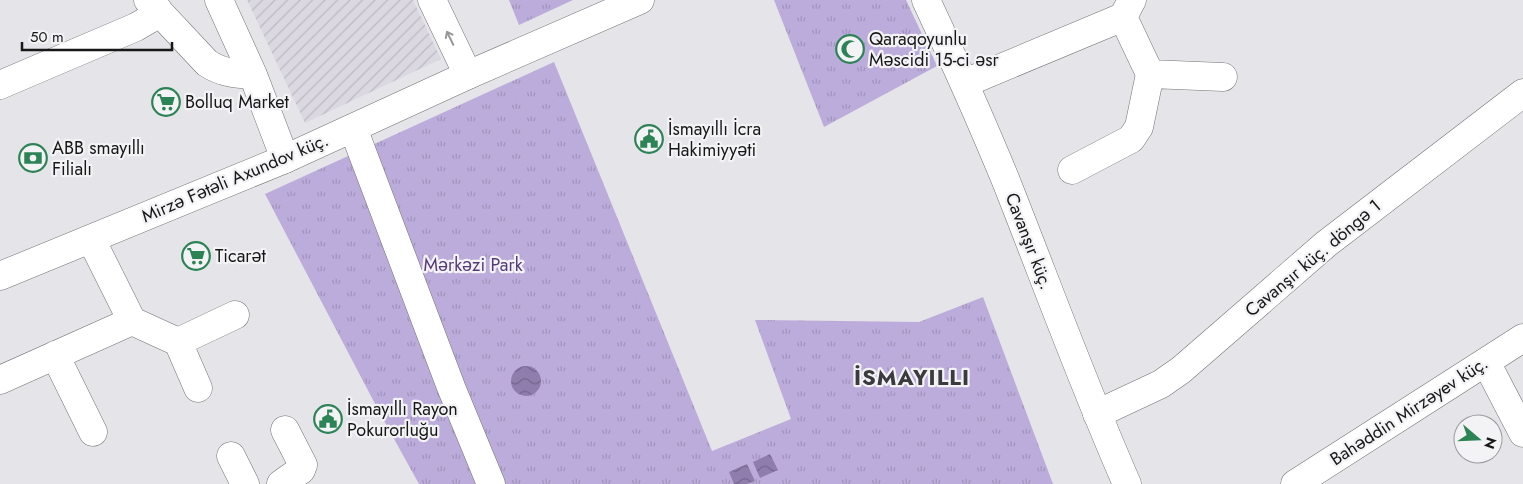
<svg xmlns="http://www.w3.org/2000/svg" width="1523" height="484" font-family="Jost,sans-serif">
	<defs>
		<pattern id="industrial-furrows" width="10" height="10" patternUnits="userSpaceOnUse" patternTransform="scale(1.25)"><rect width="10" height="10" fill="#dbd8e2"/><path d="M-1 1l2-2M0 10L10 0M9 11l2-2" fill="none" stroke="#bbb9c1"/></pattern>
		<pattern id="park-tufts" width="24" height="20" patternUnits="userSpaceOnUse" patternTransform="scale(1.25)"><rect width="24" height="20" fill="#bcacdb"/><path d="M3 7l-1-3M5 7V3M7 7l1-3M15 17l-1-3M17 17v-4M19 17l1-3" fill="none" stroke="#a193bb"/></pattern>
		<pattern id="water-waves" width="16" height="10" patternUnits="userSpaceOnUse" patternTransform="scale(1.25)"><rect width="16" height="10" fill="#8f7dae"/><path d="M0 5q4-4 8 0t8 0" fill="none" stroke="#74658d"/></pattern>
	</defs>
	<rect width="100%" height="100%" fill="#e5e4e8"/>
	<!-- industrial -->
	<path fill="url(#industrial-furrows)" d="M247,0H413L441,59L305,123Z"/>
	<!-- park -->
	<path fill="url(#park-tufts)" d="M509,0H573L519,25Z
		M774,0H906L937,66L824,127Z
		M554,62L712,451L791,419L755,320L919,322L983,297L1053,484H419L383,419L265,194Z"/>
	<!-- water -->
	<path fill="url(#water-waves)" d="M511 381a15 15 0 1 1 30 0a15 15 0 1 1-30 0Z
		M770,454L778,470L760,478L753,462Z
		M747,464L755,481L747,484H734L729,472Z"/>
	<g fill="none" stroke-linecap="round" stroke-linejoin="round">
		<defs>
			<path id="minor" d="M148,0L207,63C222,73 236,74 253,75
				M219,0L253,75L285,159
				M432,0L468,75
				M1123,17L1150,74L1223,77
				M965,83L1123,17L1132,0
				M0,85L136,27L148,20L158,10
				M353,128L451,387L491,484
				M1072,170L1131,139L1139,127L1150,74
				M91,239L132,321L178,342L235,315
				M178,342L198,388
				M55,355L93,432
				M1486,362L1523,433
				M0,380L132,321
				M1097,414L1161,384L1181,370L1326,244L1523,93
				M231,456L245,484
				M281,484L301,470L303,465L285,430
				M1295,484L1523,338"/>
			<path id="major" d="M926,0C954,60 981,120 1006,181C1046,282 1083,384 1127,484
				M0,276L285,159L468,75L640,0"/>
		</defs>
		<!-- minor casing -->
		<use href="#minor" stroke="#747376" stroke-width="29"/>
		<!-- major casing -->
		<use href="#major" stroke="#747376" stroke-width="29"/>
		<!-- minor -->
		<use href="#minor" stroke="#fff" stroke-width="28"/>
		<!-- major -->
		<use href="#major" stroke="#fff" stroke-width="28"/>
	</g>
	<!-- one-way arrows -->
	<defs><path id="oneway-shaft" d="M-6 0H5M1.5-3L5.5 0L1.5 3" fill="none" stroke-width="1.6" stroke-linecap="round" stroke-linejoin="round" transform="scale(1.25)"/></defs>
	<use stroke="#979797" href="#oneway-shaft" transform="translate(450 38) rotate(-116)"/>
	<!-- icons -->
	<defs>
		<symbol id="mosque-ring" viewBox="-11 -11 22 22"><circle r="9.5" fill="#f3f2f5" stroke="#2c8356" stroke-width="1.5"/><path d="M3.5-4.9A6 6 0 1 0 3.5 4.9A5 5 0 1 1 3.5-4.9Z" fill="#2c8356"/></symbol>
		<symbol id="supermarket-ring" viewBox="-11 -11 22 22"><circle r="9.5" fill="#f3f2f5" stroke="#2c8356" stroke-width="1.5"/><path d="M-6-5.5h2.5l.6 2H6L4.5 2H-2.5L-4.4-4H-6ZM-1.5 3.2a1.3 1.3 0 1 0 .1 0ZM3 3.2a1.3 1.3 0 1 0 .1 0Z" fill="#2c8356"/></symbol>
		<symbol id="civic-ring" viewBox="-11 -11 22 22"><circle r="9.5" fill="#f3f2f5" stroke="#2c8356" stroke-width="1.5"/><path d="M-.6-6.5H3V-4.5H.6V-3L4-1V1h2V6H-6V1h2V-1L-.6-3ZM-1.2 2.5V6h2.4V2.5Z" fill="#2c8356"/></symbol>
		<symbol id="bank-ring" viewBox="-11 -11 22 22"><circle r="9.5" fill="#f3f2f5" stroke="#2c8356" stroke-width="1.5"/><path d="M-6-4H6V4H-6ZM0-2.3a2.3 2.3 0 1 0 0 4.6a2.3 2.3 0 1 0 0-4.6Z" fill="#2c8356"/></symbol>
	</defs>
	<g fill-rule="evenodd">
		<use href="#mosque-ring" x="834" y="33" width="32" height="32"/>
		<use href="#supermarket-ring" x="150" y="86" width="32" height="32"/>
		<use href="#civic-ring" x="633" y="123" width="32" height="32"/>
		<use href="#bank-ring" x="17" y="142" width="32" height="32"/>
		<use href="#supermarket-ring" x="180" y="240" width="32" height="32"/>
		<use href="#civic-ring" x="312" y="403" width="32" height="32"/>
	</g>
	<g text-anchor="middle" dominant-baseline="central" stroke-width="4.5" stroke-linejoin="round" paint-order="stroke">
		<!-- poi labels -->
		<g font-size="18" fill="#171718" stroke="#f3f2f5" text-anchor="start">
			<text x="869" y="39">Qaraqoyunlu<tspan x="869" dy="21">Məscidi 15-ci əsr</tspan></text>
			<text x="185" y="102">Bolluq Market</text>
			<text x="668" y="129">İsmayıllı İcra<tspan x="668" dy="21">Hakimiyyəti</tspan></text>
			<text x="52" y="148">ABB smayıllı<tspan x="52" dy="21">Filialı</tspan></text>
			<text x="215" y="256">Ticarət</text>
			<text x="347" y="409">İsmayıllı Rayon<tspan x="347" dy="21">Pokurorluğu</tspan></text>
		</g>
		<!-- street labels -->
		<g font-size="18" fill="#171718" stroke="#f3f2f5">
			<text transform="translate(235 178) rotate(-23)">Mirzə Fətəli Axundov küç.</text>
			<text transform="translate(1029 241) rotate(69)">Cavanşır küç.</text>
			<text transform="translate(1313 258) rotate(-40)">Cavanşır küç. döngə 1</text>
			<text transform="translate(1409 411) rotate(-33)">Bahəddin Mirzəyev küç.</text>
		</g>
		<!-- park labels -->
		<g font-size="18" fill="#543a79" stroke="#f3f2f5">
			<text x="473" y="265">Mərkəzi Park</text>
		</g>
		<!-- district labels -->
		<g font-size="22" font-weight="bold" letter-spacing="1" fill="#3b3a3d" stroke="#f3f2f5">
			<text x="912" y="377">İSMAYILLI</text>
		</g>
	</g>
	<!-- north arrow -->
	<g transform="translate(1478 439) rotate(109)"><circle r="24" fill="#f3f2f5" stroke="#9b9a9d"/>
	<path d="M0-4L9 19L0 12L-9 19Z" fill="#2c8356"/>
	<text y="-8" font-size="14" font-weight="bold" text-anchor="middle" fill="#171718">N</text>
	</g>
	<!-- scale -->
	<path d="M22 42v8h150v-8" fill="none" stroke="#171718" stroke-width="2.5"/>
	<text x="30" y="42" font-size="15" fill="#171718" stroke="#f3f2f5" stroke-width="4" paint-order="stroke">50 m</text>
</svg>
